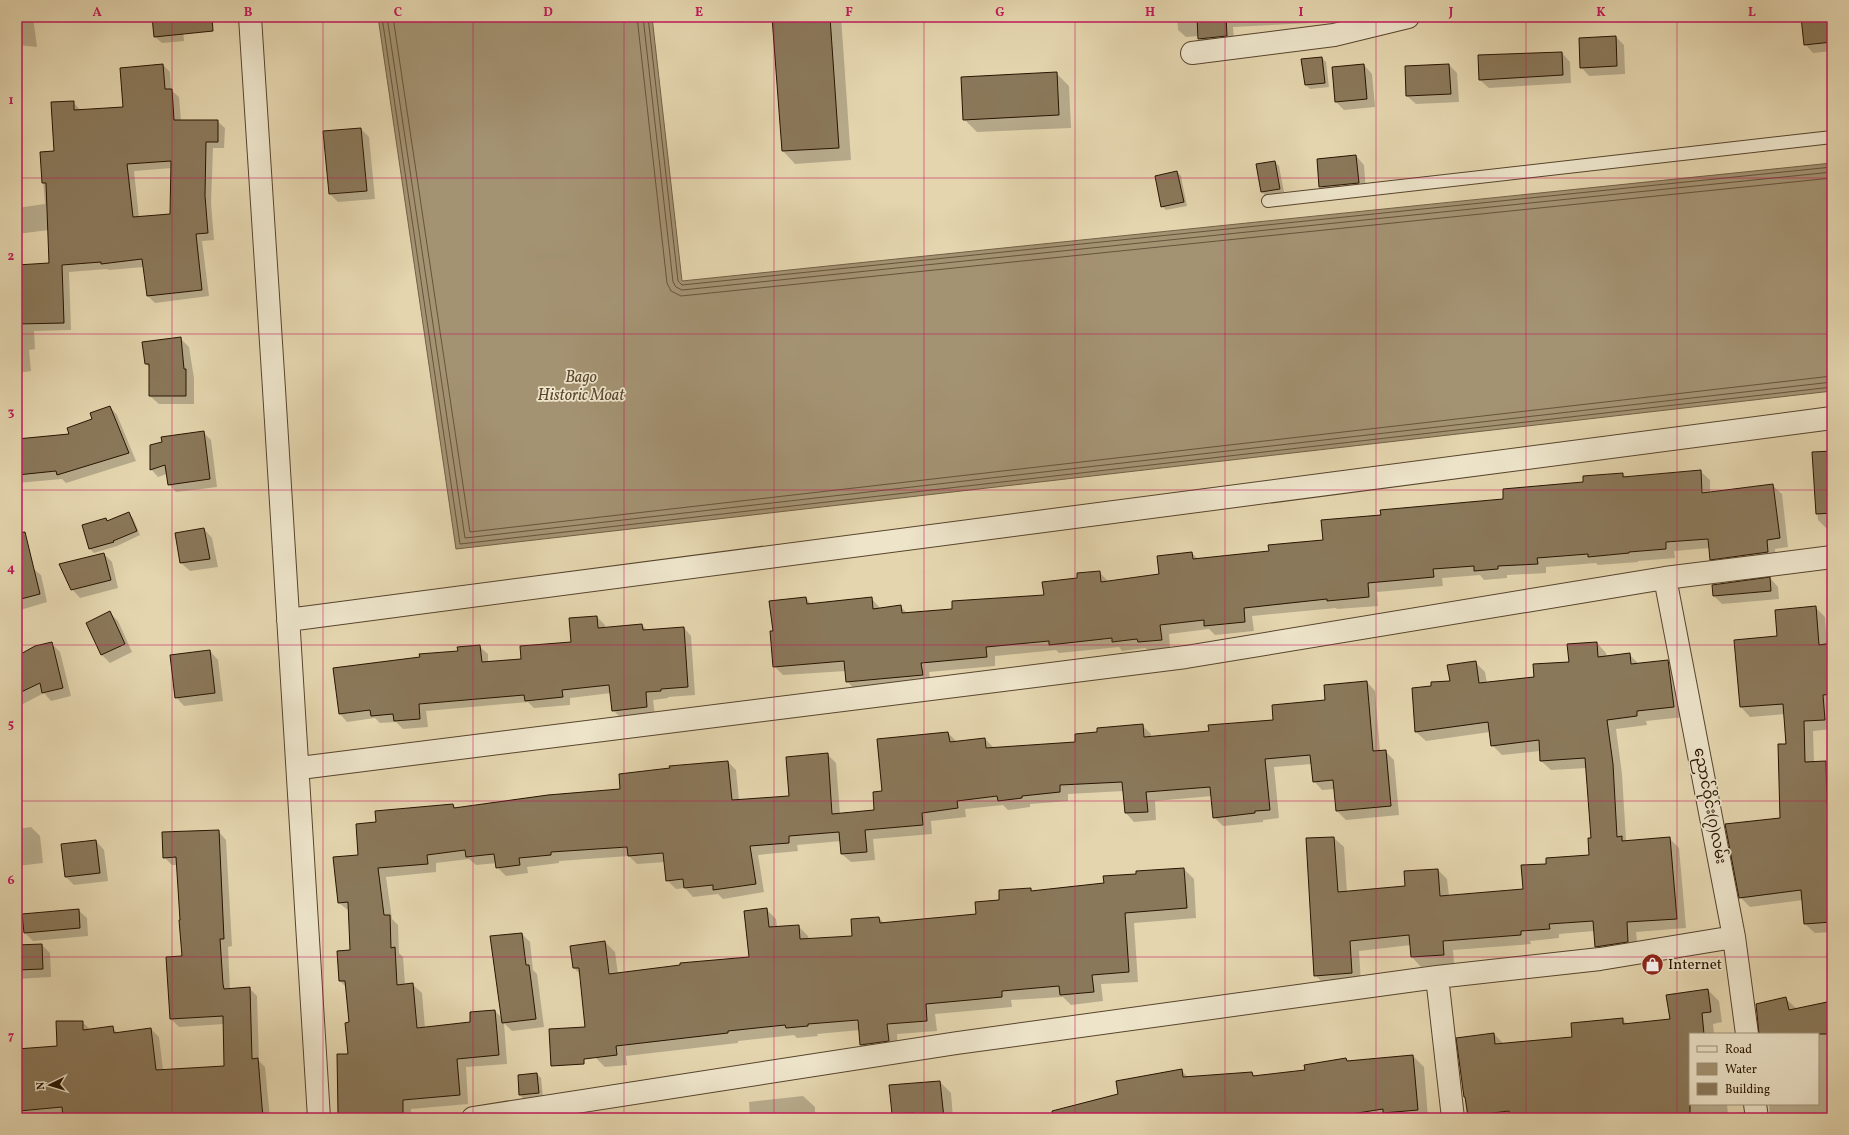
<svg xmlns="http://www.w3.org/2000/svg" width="1849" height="1135" font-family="Vollkorn,'Noto Sans Myanmar',serif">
	<rect width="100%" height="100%" fill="#e4d5ae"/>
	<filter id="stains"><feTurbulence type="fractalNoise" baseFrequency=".005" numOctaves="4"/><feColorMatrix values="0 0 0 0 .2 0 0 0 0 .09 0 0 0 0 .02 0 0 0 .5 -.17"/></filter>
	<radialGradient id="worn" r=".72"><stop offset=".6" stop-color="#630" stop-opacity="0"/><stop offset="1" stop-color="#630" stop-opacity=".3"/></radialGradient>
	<!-- water -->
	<path fill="#a49373" stroke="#726045" d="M378,17H652L682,281L1832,163V391L456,549Z"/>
	<!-- shadow -->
	<path fill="#0003" fill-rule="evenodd" d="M17,17H33L37,47L17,45Z
		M153,17H182L184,41L162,43L155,37Z
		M773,17H841L851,160L795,164L783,151Z
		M1177,17H1310V23L1233,27L1234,43L1207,46L1199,38V36L1186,37L1178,30Z
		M1802,17H1832V51L1813,53L1805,44Z
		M1616,37L1624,45L1625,74L1589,76L1581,67Z
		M1562,53L1570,62L1571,83L1489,88L1480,80Z
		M1322,58L1326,62L1329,87L1310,89L1306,85Z
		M163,65L170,72L171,90L179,97L181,121H217L225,128L224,148H213L211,203L214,240L202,241L209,296L155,303L148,296L144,267L109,270L107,269L69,272L71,330L34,331L35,349L29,350L31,371L17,373V266L50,264L49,230L17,234V208L45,204L41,153L55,152L73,102L81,111L125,108ZM172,168L171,215L139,218L134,171Z
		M1364,65L1372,74L1375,107L1344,110L1336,102Z
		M1449,65L1457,73L1459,102L1416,104L1407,96Z
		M1056,73L1069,86L1071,128L977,132L964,119Z
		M361,129L369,137L375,199L338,202L330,194Z
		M1356,156L1364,165L1366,191L1329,194L1320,186Z
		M1275,162L1279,166L1284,192L1266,196L1262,192Z
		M1177,172L1181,176L1187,206L1166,210L1162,206Z
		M180,338L189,347L194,378V404H159L150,396V368L146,364Z
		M17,378L19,380L21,406L17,407Z
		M110,407L117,415L136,461L66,483L62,479L17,483V439L70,435Z
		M204,433L211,440L217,487L176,492L169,484L167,474L158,477L151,469Z
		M1832,452V528H1826L1818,520L1813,453Z
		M1700,471L1710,480V493L1772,485L1782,494L1788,547L1775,549L1776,561L1720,569L1711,559L1710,548L1674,551L1675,558L1638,561V562L1598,565L1596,563L1546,567V573L1507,575V578L1484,580L1480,575L1442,578L1443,586L1377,592L1378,606L1337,609L1336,608L1252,616L1254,631L1215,635L1209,629L1169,634L1170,648L1148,650L1145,648L1122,651L1119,647L1059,653L1056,650L995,656V666L929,672L931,684L856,691L847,681L846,671L783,675L774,666V632L806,598L812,605L871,598L881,609L900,606L908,614L954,610L1045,595L1078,579L1099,572L1109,582L1160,575L1192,553L1198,559L1270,552L1324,541L1382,515L1505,500L1623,474L1626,478Z
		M129,514L133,518L140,535L117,546L94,553L90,549L83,526L106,519L109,522Z
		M17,525L21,529L31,567L41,575L47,602L17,611Z
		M204,529L212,538L218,567L190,571L181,563Z
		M104,554L112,562L118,588L80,598L72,589Z
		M1770,578L1778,587L1779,599L1722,604L1714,596Z
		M1815,607L1825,617L1827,645L1832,644V729L1813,731L1814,763L1825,762L1832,769V932L1815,933L1805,924L1803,900L1750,907L1740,897L1781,819L1787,745L1785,714L1750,717L1741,707L1735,641L1778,637Z
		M110,613L118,621L132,652L110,663L101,654Z
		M597,617L605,625V628L642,625L647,630L684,628L691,636L695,695L668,697V698L653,700L655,715L621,718L613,710L611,693L570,698V705L534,708L528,702L426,711L428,727L403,729L396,722L380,723L375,718L347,722L340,714L334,668L421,658L480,647L488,654V663L522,660L572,643Z
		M51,643L60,652L71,696L51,701L44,693L17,707V657Z
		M1597,643L1606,653L1607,657L1629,654L1639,664L1668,661L1677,671L1684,717L1646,721L1647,725L1616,729L1622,774L1626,841L1669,838L1679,848L1686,928L1636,932L1638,951L1605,956L1596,947L1594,931L1559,934V938L1530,941L1531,944L1453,950L1454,964L1421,967L1412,957L1411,945L1359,951L1361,982L1325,985L1315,975L1334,838L1344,847L1347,892L1406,887L1438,870L1447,879L1449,896L1524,890L1547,865L1590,856L1592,839L1587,768L1551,770L1541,761L1540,751L1502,755L1492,745L1490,732L1426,741L1416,732L1432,687L1451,682L1475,662L1485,672L1487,683L1535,678L1570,662Z
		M210,651L218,660L223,701L184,706L176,697Z
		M1367,682L1375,691L1380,751H1385L1394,760L1399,815L1346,820L1337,811L1335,789L1322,790L1314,781L1312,764L1274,767L1279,818L1263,820V822L1223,826L1214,817L1212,796L1155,801L1156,820L1134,822L1126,813L1124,791L1068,794V801L1030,804V807L1008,810L1003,805L965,809L966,817L931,821L932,834L873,839L875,860L851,862L842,854L841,841L797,845L798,851L758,855L764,892L723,899L718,894L693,897L685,888L676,889L667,880L665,862L637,864L629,856L559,861V863L527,867L528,873L506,876L497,867V863L476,865L469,859L436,863V872L386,877L392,919L398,925L399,953L403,957L405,985H413L422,993L425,1028L472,1023L495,1011L503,1019L491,937L522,934L530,942L533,970L537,974L544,1027L512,1031L504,1023L507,1064L466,1067L468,1104L411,1109V1118H344L339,1114L349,1055L350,1023L347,988L340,981L351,951L349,911L339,903L334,858L359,856L377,823L453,805L456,809L622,790L728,762L736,770L739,800L790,796L827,754L836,763L840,814L875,811L883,792L948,733L957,742L985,739L994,748L1076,743L1098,733L1142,725L1151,734V737L1210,732L1274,721L1326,701Z
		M17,760L21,785L17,786Z
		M31,827L40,836L43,863L17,866V829Z
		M218,831L226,840L232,946L228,947L230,990L249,988L257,996L259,1061L265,1067L270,1118H64V1116L27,1118L20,1111L19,1098H17V1050L58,1046L82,1022L91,1030L112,1028L118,1033L151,1029L159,1037L163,1070L225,1067L224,1024L179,1027L171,1019L167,958L183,957L181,921L178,865H172L164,857Z
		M96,841L104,850L108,881L74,885L65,876Z
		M1184,869L1194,879L1196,918L1134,923L1138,982L1101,984L1103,1001L1071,1005L1063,997L1011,1000L1012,1007L935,1014L937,1031L897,1034L898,1051L871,1055L861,1045L860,1030L817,1034L818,1036L797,1038L794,1035L738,1041V1043L626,1056L627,1065L605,1067L595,1057L581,975L574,968L605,942L615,952L618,974L750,958L766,909L776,919L777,927L798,926L808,936L809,940L853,937L879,918L885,924L977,914L1000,900L1031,889L1033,892L1105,884L1137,875Z
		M78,910L87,918L88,936L33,941L25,933Z
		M42,945L50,953L51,977L17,979V946Z
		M1708,990L1719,1001L1722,1022L1713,1024L1714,1034H1690V1104H1727L1728,1114L1743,1112L1749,1118H1467L1458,1039L1494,1034L1504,1044L1573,1038L1622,1019L1628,1025L1671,1020Z
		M1785,998L1797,1009L1832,1002V1118H1770L1769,1104H1818V1034H1760Z
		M1413,1056L1424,1067L1428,1118H1031L1120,1094L1181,1070L1188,1077L1252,1073L1256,1077L1306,1071L1346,1059L1348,1061Z
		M537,1074L541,1078L543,1097L524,1099L520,1095Z
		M940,1082L951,1093L953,1118H893L890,1086Z
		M803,1096L815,1107V1116L818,1118H750L749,1102Z"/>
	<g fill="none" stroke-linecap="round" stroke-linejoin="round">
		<!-- shore -->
		<path stroke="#66543a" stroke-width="1" d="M382,17L460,544L1832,387
			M387,17L465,538L1832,382
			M393,17L470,532L1832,376
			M637,17L667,283L671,291L681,296L1832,178
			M643,17L673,282L676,287L682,290L1832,172
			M648,17L678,281L682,285L1832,167"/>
	</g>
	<!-- building -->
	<path fill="#8a785a" stroke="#281400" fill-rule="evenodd" d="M152,17H212L213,31L154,37Z
		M772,17H830L839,148L782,151Z
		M1197,17H1226L1227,36L1198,39Z
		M1801,17H1832V42L1804,45Z
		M1616,36L1617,66L1580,68L1579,38Z
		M1562,52L1563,75L1479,80L1478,55Z
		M1322,57L1325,83L1305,85L1301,59Z
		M163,64L165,89H172L174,120H218V142H206L205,196L208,233L196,234L202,290L147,296L142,259L101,264V262L62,265L64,323L17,324V265L49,263L46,183H42L40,152L54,151L51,102L74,101V110L123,107L120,68ZM171,161L170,214L133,217L127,164Z
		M1364,64L1367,99L1335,102L1332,67Z
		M1449,64L1451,94L1406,96L1405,66Z
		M1057,72L1059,115L963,120L961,77Z
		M361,128L367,191L329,194L323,131Z
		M1356,155L1359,183L1319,187L1317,159Z
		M1275,161L1280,189L1261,192L1256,164Z
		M1177,171L1184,202L1161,207L1155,176Z
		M181,337L184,369H186V396H149V364H145L142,342Z
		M110,406L129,453L57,475L56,471L17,475V439L69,434L67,428L92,419L90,413Z
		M204,431L210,479L168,485L165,465L150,470V445L162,442L161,437Z
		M1832,451V513L1816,514L1812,452Z
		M1701,470L1702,493L1773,484L1780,538L1767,540L1768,552L1710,560L1708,539L1666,542V549L1629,552V553L1588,557V554L1537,558L1538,564L1498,566V569L1474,571V566L1433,569L1434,577L1368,583L1369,597L1327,601V599L1244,608L1245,622L1204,626V620L1160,625L1162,640L1138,642L1137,639L1112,642V638L1049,645V641L986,647L987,657L921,663L923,675L846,682L844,661L773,667L770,631H773L769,601L806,597L807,604L872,597L873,609L901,605L902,613L952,609V601L1044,595L1042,582L1077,578V573L1100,571L1101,582L1159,574L1157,556L1192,552L1193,559L1269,551L1268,545L1323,540L1321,520L1381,515L1380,510L1503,499V489L1583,482V476L1623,473V477Z
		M129,512L137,531L113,541L114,542L89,549L82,525L106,518L107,521Z
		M204,528L210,559L180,563L175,533Z
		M25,532L40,594L17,600V533Z
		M104,553L111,580L71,590L59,564Z
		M1770,577L1771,591L1713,596L1712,585Z
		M1816,606L1819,645L1832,643V694L1823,695L1825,720L1804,721L1805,762L1826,761L1827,804L1832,803V922L1804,924L1801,890L1739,898L1725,824L1780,818L1778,744H1786L1783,704L1740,707L1734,640L1777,636L1775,610Z
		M110,611L125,644L101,655L86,623Z
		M597,616L598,628L642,624L643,630L684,627L688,687L661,689V691L646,692L647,707L612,711L609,685L562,690L563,697L525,701L524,695L419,704L420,719L394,721L393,714L371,716L370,710L339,714L333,668L420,657L419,654L458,651L457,647L480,645L482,662L521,659L520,646L571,642L569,618Z
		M52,642L63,688L42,693L40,683L17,694V656L35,646Z
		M1597,642L1598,657L1630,653L1631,664L1668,660L1674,707L1637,711V716L1607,720L1613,764L1617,837L1622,836V841L1670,837L1677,919L1627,922L1628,942L1595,947L1593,921L1549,924L1550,929L1521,931V935L1443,941L1444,955L1411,957L1409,935L1350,941L1352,973L1314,976L1306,838L1334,837L1338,892L1405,886L1404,871L1438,869L1440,896L1523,889L1521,865L1546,864V858L1589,855L1588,838H1591L1585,758L1540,761L1539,740L1491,746L1488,722L1415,732L1412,688L1431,686V682L1450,681L1447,665L1476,661L1479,683L1534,677L1533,664L1569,662L1567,644Z
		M210,650L215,693L175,698L170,655Z
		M1367,681L1373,751L1386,750L1391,806L1336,811L1333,780L1313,782L1310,755L1265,759L1270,810L1255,811V813L1213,818L1210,787L1146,792L1148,812L1125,813L1122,782L1060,785V792L1022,796V798L998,801L997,796L957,801L958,808L922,813L923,825L865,830L867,852L841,854L839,832L789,836V843L750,846L756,884L713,890V885L684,888L683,879L666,881L663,853L628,856L627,847L551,852V855L519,858L520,865L496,868L494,854L466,857L465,850L427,855L428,864L378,868L384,915H390L391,948L395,947L397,985L413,983L417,1028L470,1022V1012L495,1010L499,1055L457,1059L460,1095L403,1100V1113L338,1114L337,1054H348L345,1023L349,1022L345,981H339L337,951L350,950L348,902L338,903L333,857L358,855L356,824L376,822L375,811L453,804L454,808L548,795L620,789L619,774L670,768L669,766L728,761L732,800L789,796L786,757L828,753L832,814L874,810L873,792L882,791L877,739L948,732L950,742L985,738L986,748L1075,742V734L1097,732V728L1143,724L1144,737L1209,731L1208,725L1273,720L1272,705L1325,700L1324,685Z
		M219,830L224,939H220L223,984L224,989L250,987L252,1059L258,1058L263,1118H63L62,1107L19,1111L17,1049L57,1046L56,1021H83V1030L113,1026L114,1033L151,1028L156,1070L224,1066L223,1016L170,1019L166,957L182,956L179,920H180L176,857L163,858L162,832Z
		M96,840L100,873L65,877L61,844Z
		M1184,868L1187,908L1125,913L1129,972L1092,975L1094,992L1060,995L1059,986L1002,991V997L926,1004L927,1021L887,1024L889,1041L860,1045L858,1020L808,1024V1026L786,1028L785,1025L728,1031V1033L616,1046L617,1055L584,1059V1064L551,1066L549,1029L585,1027L579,968H573L570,946L605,941L609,974L680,965V963L749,957L744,911L767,908L769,927L799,925L800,939L852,936L851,919L879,917L880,923L976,914L975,902L999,900V890L1031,888V891L1104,883L1103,876L1136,874V871Z
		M79,909L80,928L24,933L22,914Z
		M522,933L526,965H529L536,1019L502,1023L490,936Z
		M42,944L43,969L17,970V945Z
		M1708,989L1711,1012L1702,1013L1704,1034H1690V1118H1510L1509,1111L1468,1116L1465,1097H1464L1456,1038L1494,1033L1495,1044L1572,1037L1571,1023L1623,1018V1024L1670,1019L1666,995Z
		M1786,997L1789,1010L1832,1001V1034H1759L1756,1004Z
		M1413,1055L1418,1110L1383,1113V1109L1326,1118H1053L1052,1111L1118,1094L1116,1081L1182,1069L1183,1077L1252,1072L1253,1076L1305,1070L1304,1065L1346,1058L1347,1061Z
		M537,1073L539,1093L519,1095L518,1075Z
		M940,1081L944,1118H914V1113L892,1114L889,1085Z"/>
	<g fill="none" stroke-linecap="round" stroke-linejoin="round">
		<defs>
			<path id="lane" d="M1268,201L1832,137"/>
			<path id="street" d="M250,17C273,384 299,751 319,1118
				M1192,53L1334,35L1408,17
				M1665,578L1734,937L1747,1034
				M288,620L1832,418
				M300,768L1186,657L1665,578L1832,557
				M1437,977L1453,1118
				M1755,1104L1757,1118
				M473,1118L957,1043L1437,977L1600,959L1734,937"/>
		</defs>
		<!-- lane casing -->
		<use href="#lane" stroke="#57442c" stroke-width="14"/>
		<!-- street casing -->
		<use href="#street" stroke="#57442c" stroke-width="24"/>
		<!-- lane -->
		<use href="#lane" stroke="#ede4ca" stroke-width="12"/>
		<!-- street -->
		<use href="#street" stroke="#ede4ca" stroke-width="22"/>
	</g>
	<!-- grid -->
	<path fill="none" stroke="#c2185b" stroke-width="1" stroke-opacity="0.55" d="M172,17V1118M323,17V1118M473,17V1118M624,17V1118M774,17V1118M924,17V1118M1075,17V1118M1225,17V1118M1376,17V1118M1526,17V1118M1677,17V1118M17,178H1832M17,334H1832M17,490H1832M17,645H1832M17,801H1832M17,957H1832"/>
	<!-- icons -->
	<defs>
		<symbol id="shop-disc" viewBox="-11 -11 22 22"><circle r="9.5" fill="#8f2418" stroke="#ede4ca"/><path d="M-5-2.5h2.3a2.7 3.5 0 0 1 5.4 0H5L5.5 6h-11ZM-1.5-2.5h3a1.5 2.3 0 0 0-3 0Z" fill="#fff"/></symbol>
	</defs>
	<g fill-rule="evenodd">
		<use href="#shop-disc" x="1640" y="952" width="25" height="25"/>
	</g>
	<g text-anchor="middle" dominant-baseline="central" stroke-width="3.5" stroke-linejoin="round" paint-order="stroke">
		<!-- street labels -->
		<g font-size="15" fill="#281400" stroke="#ede4ca">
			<text transform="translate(1709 806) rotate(79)">ညောင်ဝိုင်း(၇)လမ်း</text>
		</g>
		<!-- poi labels -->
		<g font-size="15" fill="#281400" stroke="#ede4ca" text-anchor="start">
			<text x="1668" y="965">Internet</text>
		</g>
		<!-- water labels -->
		<g font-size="16" font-style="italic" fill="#5a472e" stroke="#ede4ca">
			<text x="581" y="378">Bago<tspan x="581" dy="18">Historic Moat</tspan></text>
		</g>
	</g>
	<!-- margin -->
	<rect width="1849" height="1135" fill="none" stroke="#e4d5ae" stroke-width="44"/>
	<!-- legend -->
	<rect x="1689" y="1033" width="130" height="72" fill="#ede4ca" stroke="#9e9179"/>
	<rect x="1697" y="1046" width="20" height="6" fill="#ede4ca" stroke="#9e9179"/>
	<text x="1725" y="1053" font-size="12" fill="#281400">Road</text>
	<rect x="1697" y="1063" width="20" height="12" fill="#a49373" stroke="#9e9179"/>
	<text x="1725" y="1073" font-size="12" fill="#281400">Water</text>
	<rect x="1697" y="1083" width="20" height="12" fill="#8a785a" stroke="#9e9179"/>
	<text x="1725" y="1093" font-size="12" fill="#281400">Building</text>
	<!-- north arrow -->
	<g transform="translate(50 1085) rotate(265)" stroke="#ede4ca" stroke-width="3" paint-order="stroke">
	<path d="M0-3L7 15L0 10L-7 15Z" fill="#281400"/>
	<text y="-6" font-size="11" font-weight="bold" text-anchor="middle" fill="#281400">N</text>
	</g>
	<rect x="22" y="22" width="1805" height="1091" fill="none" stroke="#c2185b" stroke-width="1.5"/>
	<g font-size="13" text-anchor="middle" font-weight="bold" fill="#c2185b">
		<text x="97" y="16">A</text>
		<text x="248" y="16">B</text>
		<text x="398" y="16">C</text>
		<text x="548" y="16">D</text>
		<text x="699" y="16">E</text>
		<text x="849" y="16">F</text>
		<text x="1000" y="16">G</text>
		<text x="1150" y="16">H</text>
		<text x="1301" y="16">I</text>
		<text x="1451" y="16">J</text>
		<text x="1601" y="16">K</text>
		<text x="1752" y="16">L</text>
		<text x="11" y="104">1</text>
		<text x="11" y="260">2</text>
		<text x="11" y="416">3</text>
		<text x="11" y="572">4</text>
		<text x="11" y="728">5</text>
		<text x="11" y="884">6</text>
		<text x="11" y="1040">7</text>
	</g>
	<rect width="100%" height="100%" filter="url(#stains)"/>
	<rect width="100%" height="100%" fill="url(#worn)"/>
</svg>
